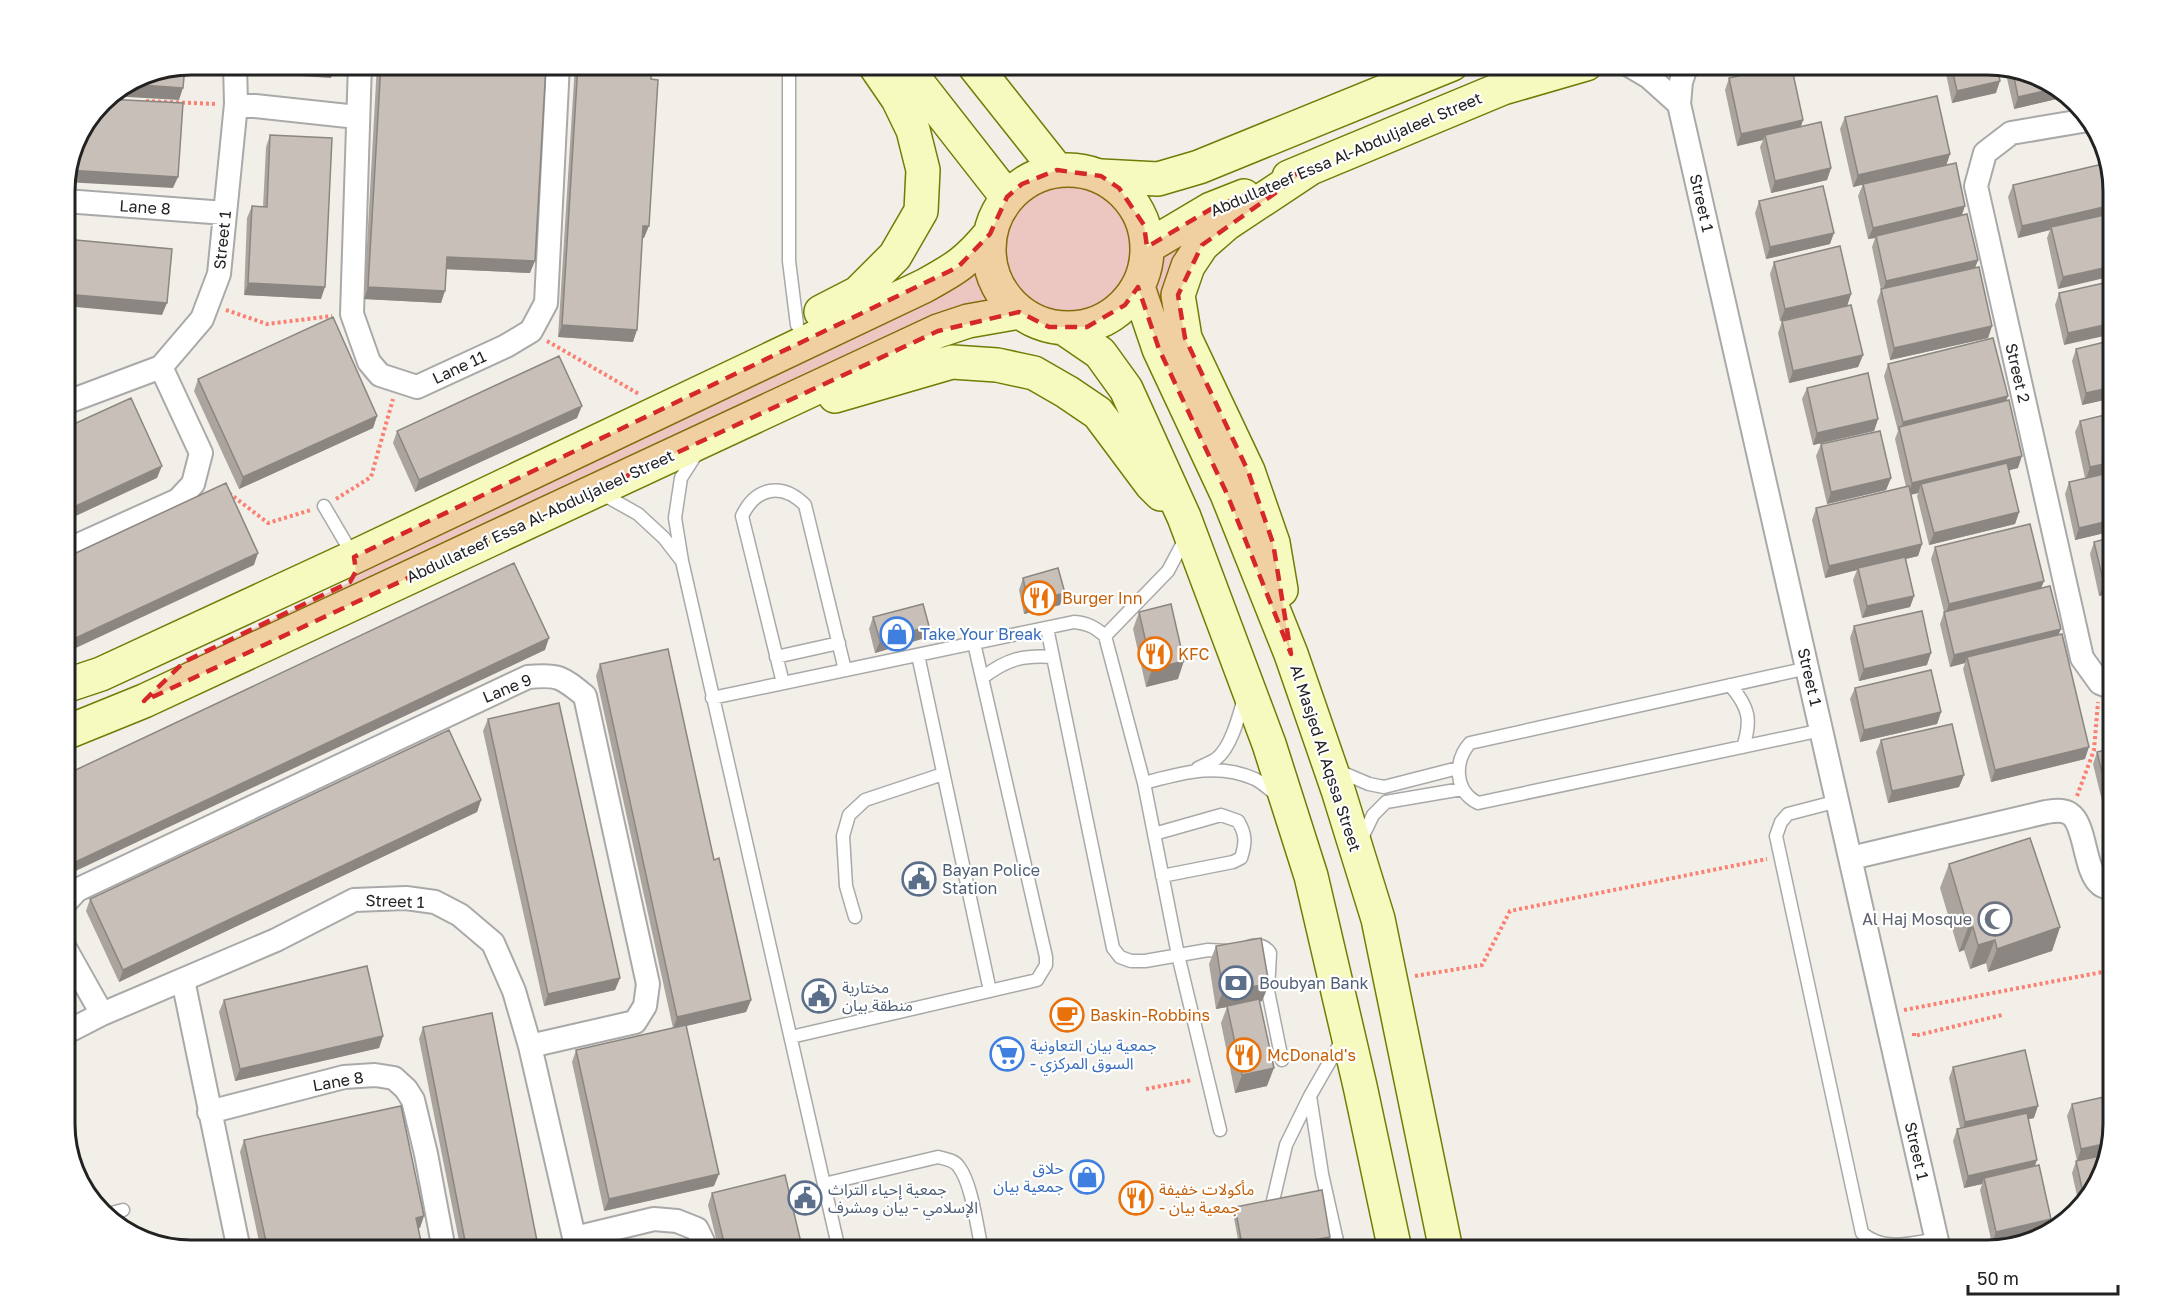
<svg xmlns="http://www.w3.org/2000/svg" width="2178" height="1315" font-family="'Golos Text','Noto Sans Arabic',sans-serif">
	<rect width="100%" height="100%" fill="#f2efe9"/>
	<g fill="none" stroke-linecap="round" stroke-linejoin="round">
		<defs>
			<path id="lane" d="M789,64V261L797,325
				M697,453L681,478L675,518L682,561L839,1250
				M600,497L606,496L638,514L664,538L681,560
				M324,506L354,557
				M1047,628L1113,948L1120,957L1131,961H1145L1208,950L1228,951
				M1105,636L1168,571L1186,537
				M918,655L990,991
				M776,657L839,643
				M1808,668L1470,743C1454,761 1454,791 1478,803L1822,730
				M982,678C1007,659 1022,655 1053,657
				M783,683L742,516C756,487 782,482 805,505L845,670
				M1730,685C1749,707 1752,720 1743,747
				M712,698L1074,622C1087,623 1095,627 1105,636L1144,783L1178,955L1220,1130
				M1198,768C1204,765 1210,763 1216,759C1231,748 1239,716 1244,698
				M1336,770L1369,784L1384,787L1458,768
				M1144,783C1182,773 1217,762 1255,779C1263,783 1271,791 1278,796
				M1838,801L1788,814L1781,822L1776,836L1862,1233C1884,1252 1911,1243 1937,1239
				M1154,834L1221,815L1238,821C1246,834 1246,843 1241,858L1233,862L1162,876
				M1360,842L1373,815L1386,802L1462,789
				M855,917L846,886L843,836L849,815L865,800L943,774
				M1248,947C1257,944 1264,944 1270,953L1268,991L1282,1060
				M791,1037L1037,980L1046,965V957L974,643
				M1310,1096L1322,1174L1339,1250
				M824,1184L938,1157C945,1159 955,1160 959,1167C972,1184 977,1228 982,1250
				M1272,1205L1286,1145L1310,1096L1342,1040
				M108,1214L123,1210"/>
			<path id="street" d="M360,64L352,314L369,362L380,375L417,387L506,346L531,331L546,303L558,64
				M1627,64L1649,77L1679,104
				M1687,64L1681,82L1679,104L1939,1250
				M236,104L357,117
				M2088,120L2011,133L1985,153L1976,186L2082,658L2100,683L2113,688
				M65,201L225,213
				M65,403L161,367L202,319L219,274L236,104L235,64
				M65,551L178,500L193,484L201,453L161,367
				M1851,858L2046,812C2053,811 2063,809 2070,814C2086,824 2084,871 2100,884C2103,887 2110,888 2113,890
				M65,903L77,890L528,677C558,674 562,677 585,696L648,984L645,1006L635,1022L530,1046
				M65,948L102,1014
				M183,980L239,1250
				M65,1033L102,1014L276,940L354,900L406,898L435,902L460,915L493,943L514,991L530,1046L577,1250
				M209,1112L344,1077L375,1075L394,1078L406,1089L413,1100L426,1154L444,1250
				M575,1238L654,1219L677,1221L697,1229L707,1250"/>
			<path id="secondary" d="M903,64L1007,197
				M973,64L1057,170
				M989 249a79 79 0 1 1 158 0a79 79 0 1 1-158 0Z
				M1101,176L1158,179L1199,167L1452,64
				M1289,177L1503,88L1586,64
				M1147,247L1211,209L1244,196
				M1138,287L1159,349L1227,494L1291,654L1338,790L1378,919L1446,1250
				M821,312L858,293L895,256L921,211L923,170L913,130L898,99L874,64
				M1065,329L1100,353L1126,389L1184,517L1269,744L1311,876L1360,1086L1395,1250
				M835,396L952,362L997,365L1034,373L1067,392L1098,413L1151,484L1161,494
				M1281,590L1273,543L1248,471L1185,338L1178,295L1188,266L1202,245L1226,224L1309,169
				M65,686L101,674L354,557L924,286C955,269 967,262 990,234
				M65,733L144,701L938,331L968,321L1019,312"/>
		</defs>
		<!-- lane casing -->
		<use href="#lane" stroke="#a9a9a9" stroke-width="15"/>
		<!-- street casing -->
		<use href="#street" stroke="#a9a9a9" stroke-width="26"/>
		<!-- secondary casing -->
		<use href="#secondary" stroke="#707d05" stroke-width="36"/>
		<!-- path -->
		<path stroke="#fa8072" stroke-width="4" stroke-dasharray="3 3" stroke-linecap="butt" d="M146,101L217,104
			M226,310L267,324L332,316
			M547,341L639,394
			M229,493L268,523L311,510
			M336,499L371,477L393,399
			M2077,796L2094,750L2098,702
			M1415,976L1482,965L1510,911L1767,859
			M1904,1010L2113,970
			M1914,1033V1036L2002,1015
			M1146,1089L1192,1080"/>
		<!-- lane -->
		<use href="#lane" stroke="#fff" stroke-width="12"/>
		<!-- street -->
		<use href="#street" stroke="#fff" stroke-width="22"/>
		<!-- secondary -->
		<use href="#secondary" stroke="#f7fabf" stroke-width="33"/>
	</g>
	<!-- wall -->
	<path fill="#aba49e" d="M377,64H546L530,273L446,269L441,303L364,299Z
		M575,64H651L644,238H642L633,342L558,337Z
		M1944,64H1986L1996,93L1952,103Z
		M2005,70L2050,82L2063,94L2061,98L2014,109Z
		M1729,78L1803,120L1801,126L1831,168L1827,180L1771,193L1760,147L1763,140L1737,146L1725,90Z
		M1845,117L1950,154L1946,165L1962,216L1978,260L1975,268L1992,326L1988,338L1890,360L1877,301L1881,290L1872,247L1875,238L1868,239L1858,196L1863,184L1853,187L1840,129Z
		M270,135L321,299L244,295L247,218L252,206L263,207L266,147Z
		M2013,185L2112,205L2058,289L2047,238L2050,230L2018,238L2008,197Z
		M1759,201L1830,244L1766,259L1755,213Z
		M1774,262L1851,294L1847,306L1780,321L1770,274Z
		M2113,281L2064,345L2055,305L2059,293Z
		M1782,321L1863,355L1858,367L1789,383L1778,333Z
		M2113,340V398L2082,405L2072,361L2076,349Z
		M1888,364L2008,396L2006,401L2018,468L2009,470L2019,512L2015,524L1929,545L1917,496L1918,493L1911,495L1922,544L1918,556L1906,559L1914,596L1910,607L1862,618L1853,580L1857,570L1825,578L1812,520L1816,508L1906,487L1895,439L1898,431L1884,376Z
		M198,379L377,416L373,428L239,489L194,391Z
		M1807,388L1878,419L1874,431L1813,445L1802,399Z
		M577,418L415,492L393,443L397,431Z
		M2080,421L2113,531L2075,540L2065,494L2069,482L2085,478L2075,432Z
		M1821,444L1891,478L1886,490L1827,504L1816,456Z
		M2094,542L2113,592L2099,596L2090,554Z
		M1935,547L2044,581L2041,588L2059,635L2085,759L1991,782L1963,669L1965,663L1950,667L1940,624L1944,612L1931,559Z
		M1023,578L1060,605L1024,614L1019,590Z
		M1139,612L1178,679L1146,687L1133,629Z
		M873,617L929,626L925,638L875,653L869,629Z
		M1854,626L1927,665L1859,681L1850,638Z
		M600,664L714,860L751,1000L746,1012L686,1026L714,1186L604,1211L572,1062L576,1050L673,1028L596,676Z
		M1855,688L1941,712L1937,724L1860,742L1850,699Z
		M488,719L620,978L615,990L544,1006L483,731Z
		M1881,740L1964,775L1959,787L1888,803L1876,752Z
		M2097,752L2113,816L2106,817L2093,764Z
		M481,800L477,812L119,982L86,911L90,899Z
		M1949,864L2060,927L2052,951L1988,972L1986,963L1970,969L1964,950L1959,952L1940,888Z
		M1216,946L1269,984L1262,1001L1259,1002L1267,1086L1235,1093L1221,1023L1227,1007L1216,1009L1209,964Z
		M224,1000L383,1036L379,1048L235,1081L219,1012Z
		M423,1027L539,1251H461L419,1039Z
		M1953,1067L2034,1118L2028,1119L2035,1166L2047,1231L1992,1244L1980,1190L1982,1184L1964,1188L1953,1141L1957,1129L1960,1128L1949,1078Z
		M2113,1095L2077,1161L2067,1116L2072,1104Z
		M244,1140L420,1228H418L423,1251H261L240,1152Z
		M2076,1161L2096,1187L2079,1205L2072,1173Z
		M712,1193L803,1251H719L708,1205Z
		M1235,1207L1330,1237L1328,1243L1289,1250H1240L1233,1213Z"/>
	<!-- shaded-wall -->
	<path fill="#8b8681" d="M258,64H316L335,66L331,78L255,73Z
		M2000,81L1996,93L1952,103L1957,91Z
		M128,84L183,88L179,100L111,96Z
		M2057,88L2063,94L2061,98L2014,109L2018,97Z
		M1803,120L1799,132L1765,135L1763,140L1737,146L1741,134Z
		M1950,154L1946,166L1853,187L1858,175Z
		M1831,168L1827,180L1771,193L1775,181Z
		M68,170L178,177L173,188L65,182Z
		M2112,205L2108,217L2051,227L2050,230L2018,238L2022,226Z
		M1965,206L1961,218L1876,236L1875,238L1868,239L1873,228Z
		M643,226H649L644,238L639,237Z
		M1834,233L1830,244L1766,259L1770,247Z
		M447,257L535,261L530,273L443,269Z
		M1978,260L1973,272L1882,293L1886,281Z
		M2113,266V276L2058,289L2063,277Z
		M248,283L325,287L321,299L244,295Z
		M368,287L445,291L441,303L364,299Z
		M65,294L167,303L162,315L65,306Z
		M1851,294L1847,306L1780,321L1785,309Z
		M2113,323V334L2064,345L2068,333Z
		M562,325L637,330L633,342L558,337Z
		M1992,326L1988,338L1890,360L1894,348Z
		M1863,355L1858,367L1789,383L1793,371Z
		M2113,387V398L2082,405L2086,393Z
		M2008,396L2003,408L1900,431L1903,422Z
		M582,406L577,418L415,492L419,480Z
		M377,416L373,428L239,489L243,477Z
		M1878,419L1874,431L1813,445L1817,433Z
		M2022,456L2018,468L1923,492L1921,484L1918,493L1908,495L1912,483Z
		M2113,462V473L2086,479L2090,467Z
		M162,466L157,478L65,521V511Z
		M1891,478L1886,490L1827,504L1831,492Z
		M2019,512L2015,524L1929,545L1934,533Z
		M2113,520V531L2075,540L2079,528Z
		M1922,544L1918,556L1858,570V568L1857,570L1825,578L1829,566Z
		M258,553L254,565L65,653V643Z
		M2044,581L2039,593L1945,616L1949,604Z
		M2113,581V592L2099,596L2104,584Z
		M1065,593L1060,605L1024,614L1028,602Z
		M1914,596L1910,607L1862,618L1867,606Z
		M929,626L925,638L875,653L880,641Z
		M2061,629L2056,641L1967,657L1965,663L1950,667L1954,655Z
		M549,638L545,650L65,876V867Z
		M1931,653L1927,665L1859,681L1864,669Z
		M1184,661L1178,679L1146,687L1152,669Z
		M1941,712L1937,724L1860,742L1864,730Z
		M2089,747L2085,759L1991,782L1995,770Z
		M1964,775L1959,787L1888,803L1892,791Z
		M481,800L477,812L119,982L123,970Z
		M2110,805H2113V816L2106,817Z
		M1973,927L1964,950L1959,952L1968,928Z
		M2060,927L2052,951L1988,972L1997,949Z
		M1995,940L1986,963L1970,969L1978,945Z
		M620,978L615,990L544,1006L548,994Z
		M1269,984L1262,1001L1227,1007V1006V1007L1216,1009L1223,991Z
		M751,1000L746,1012L673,1029L677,1017Z
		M383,1036L379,1048L235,1081L240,1069Z
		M1274,1068L1267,1086L1235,1093L1242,1075Z
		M2038,1106L2034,1118L1961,1134L1965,1122Z
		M2108,1143L2105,1155L2077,1161L2081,1149Z
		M2037,1160L2033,1172L1984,1178L1982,1184L1964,1188L1968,1176Z
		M719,1174L714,1186L604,1211L609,1199Z
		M424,1216L420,1228L411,1230L416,1218Z
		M2051,1219L2047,1231L1992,1244L1996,1232Z
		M1330,1237L1328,1243L1289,1250H1259Z"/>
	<!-- building -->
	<path fill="#c7bfb8" stroke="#8b8681" stroke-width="1.5" d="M316,64H335V66Z
		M381,64H546L535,261L447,257L445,291L368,287Z
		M578,64H651V79L658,80L649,226H643L637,330L562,325Z
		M1791,64L1803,120L1741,134L1729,78Z
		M1951,64H1986L1997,67L2000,81L1957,91Z
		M185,66L183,88L128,84L143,74Z
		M2013,72L2050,82L2057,88L2018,97Z
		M1937,96L1950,154L1858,175L1845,117Z
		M106,99L183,103L178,177L68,170L77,136L102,101Z
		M1821,122L1831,168L1775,181L1765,135Z
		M270,135L332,138L325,287L248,283L252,206L267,207Z
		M1956,163L1965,206L1873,228L1863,184Z
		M2103,164L2112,205L2022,226L2013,185Z
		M1823,186L1834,233L1770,247L1759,201Z
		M2113,213V266L2063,277L2051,227Z
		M1967,214L1978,260L1886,281L1876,236Z
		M65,239L172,249L167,303L65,294Z
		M1840,246L1851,294L1785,309L1774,262Z
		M1979,267L1992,326L1894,348L1881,289Z
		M2113,281V323L2068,333L2059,293Z
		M1851,305L1863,355L1793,371L1782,321Z
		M333,317L377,416L243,477L198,379Z
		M1993,338L2008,396L1903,422L1888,364Z
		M2113,340V387L2086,393L2076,349Z
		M559,356L582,406L419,480L397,431Z
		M1868,373L1878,419L1817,433L1807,388Z
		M131,398L162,466L65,511V428Z
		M2009,400L2022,456L1912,483L1899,427Z
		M2113,413V462L2090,467L2080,421Z
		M1880,431L1891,478L1831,492L1821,444Z
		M2007,463L2019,512L1934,533L1921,484Z
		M2113,472V520L2079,528L2069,482Z
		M226,483L258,553L65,643V558Z
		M1909,486L1922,544L1829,566L1816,508Z
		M2030,524L2044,581L1949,604L1935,547Z
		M2113,537V581L2104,584L2094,542Z
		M1905,557L1914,596L1867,606L1858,568Z
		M514,563L549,638L65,867V775Z
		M1058,568L1065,593L1028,602L1023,578Z
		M2050,586L2061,629L1954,655L1944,612Z
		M923,604L929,626L880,641L873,617Z
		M1171,604L1184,661L1152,669L1139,612Z
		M1922,611L1931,653L1864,669L1854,626Z
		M2062,634L2089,747L1995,770L1967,657Z
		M668,649L714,860L719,858L751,1000L677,1017L600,664Z
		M1931,670L1941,712L1864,730L1855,688Z
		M559,703L620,978L548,994L488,719Z
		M1952,724L1964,775L1892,791L1881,740Z
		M449,730L481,800L123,970L90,899Z
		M2113,748V805H2110L2097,752Z
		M2030,838L2060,927L1997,949L1995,940L1978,945L1973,927L1968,928L1949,864Z
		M1261,938L1269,984L1223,991L1216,946Z
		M367,966L383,1036L240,1069L224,1000Z
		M1259,999L1274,1068L1242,1075L1227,1006Z
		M492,1013L539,1251H467L423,1027Z
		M686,1025L719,1174L609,1199L576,1050Z
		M2025,1050L2038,1106L1965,1122L1953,1067Z
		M2113,1095L2114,1124L2108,1143L2081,1149L2072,1104Z
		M401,1106L424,1216L416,1218L423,1251H268L244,1140Z
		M2027,1113L2037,1160L1968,1176L1957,1129Z
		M2105,1155L2096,1187L2087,1196L2084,1197L2076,1161Z
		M2039,1165L2051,1219L1996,1232L1984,1178Z
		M785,1175L803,1251H726L712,1193Z
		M1322,1190L1330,1237L1259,1250H1243L1235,1207Z
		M2051,1233L2050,1234L1996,1248V1245Z"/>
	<!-- marked area -->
	<path fill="#d62828" fill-opacity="0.2" stroke="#d62828" stroke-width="4.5" stroke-dasharray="12 8" stroke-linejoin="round" d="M1309,169L1202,245L1178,295L1185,338L1248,471L1273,543L1291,654L1227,494L1159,349L1138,287L1125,305L1087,327H1049L1019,312L938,331L144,701L184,662L350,582L356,571L354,557L958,267L990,234L1007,197L1022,184L1057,170L1101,176L1119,188L1144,225L1147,247L1211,209Z"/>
	<!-- icons -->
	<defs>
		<symbol id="restaurant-ring" viewBox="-11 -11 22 22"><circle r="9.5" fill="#fff" stroke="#e8710a" stroke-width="1.5"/><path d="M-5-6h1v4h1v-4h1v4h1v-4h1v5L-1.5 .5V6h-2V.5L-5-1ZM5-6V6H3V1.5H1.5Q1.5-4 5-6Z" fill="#e8710a"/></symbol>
		<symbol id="shop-ring" viewBox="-11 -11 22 22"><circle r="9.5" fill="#fff" stroke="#3f7fe0" stroke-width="1.5"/><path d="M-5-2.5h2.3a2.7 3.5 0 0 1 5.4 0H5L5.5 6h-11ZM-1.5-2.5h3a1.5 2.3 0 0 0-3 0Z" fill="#3f7fe0"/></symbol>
		<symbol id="civic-ring" viewBox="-11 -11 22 22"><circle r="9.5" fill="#fff" stroke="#5c6f8a" stroke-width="1.5"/><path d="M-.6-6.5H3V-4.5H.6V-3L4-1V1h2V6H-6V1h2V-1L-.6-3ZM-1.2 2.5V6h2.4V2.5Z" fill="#5c6f8a"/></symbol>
		<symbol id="mosque-ring" viewBox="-11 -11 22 22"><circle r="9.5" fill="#fff" stroke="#6b7280" stroke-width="1.5"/><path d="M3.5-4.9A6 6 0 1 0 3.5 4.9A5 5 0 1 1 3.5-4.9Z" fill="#6b7280"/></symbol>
		<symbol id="bank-ring" viewBox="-11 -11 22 22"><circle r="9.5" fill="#fff" stroke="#5c6f8a" stroke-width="1.5"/><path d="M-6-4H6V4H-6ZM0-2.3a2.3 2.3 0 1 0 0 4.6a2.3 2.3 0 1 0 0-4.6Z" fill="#5c6f8a"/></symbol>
		<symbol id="cafe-ring" viewBox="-11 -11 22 22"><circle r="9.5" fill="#fff" stroke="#e8710a" stroke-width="1.5"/><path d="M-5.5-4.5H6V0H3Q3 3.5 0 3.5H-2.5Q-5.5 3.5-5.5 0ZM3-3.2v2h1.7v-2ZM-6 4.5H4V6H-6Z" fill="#e8710a"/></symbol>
		<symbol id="supermarket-ring" viewBox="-11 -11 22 22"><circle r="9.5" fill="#fff" stroke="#3f7fe0" stroke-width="1.5"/><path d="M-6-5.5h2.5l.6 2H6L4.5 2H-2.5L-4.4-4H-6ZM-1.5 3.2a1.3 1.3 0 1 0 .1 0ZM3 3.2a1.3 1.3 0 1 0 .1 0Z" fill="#3f7fe0"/></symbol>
	</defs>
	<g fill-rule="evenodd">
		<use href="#restaurant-ring" x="1020" y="579" width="38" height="38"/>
		<use href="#shop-ring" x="878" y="615" width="38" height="38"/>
		<use href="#restaurant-ring" x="1136" y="635" width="38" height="38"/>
		<use href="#civic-ring" x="900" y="860" width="38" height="38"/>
		<use href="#mosque-ring" x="1976" y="900" width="38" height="38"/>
		<use href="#bank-ring" x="1217" y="964" width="38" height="38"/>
		<use href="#civic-ring" x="800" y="977" width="38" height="38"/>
		<use href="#cafe-ring" x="1048" y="996" width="38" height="38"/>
		<use href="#supermarket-ring" x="988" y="1035" width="38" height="38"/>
		<use href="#restaurant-ring" x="1225" y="1036" width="38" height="38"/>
		<use href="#shop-ring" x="1068" y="1158" width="38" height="38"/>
		<use href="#civic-ring" x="786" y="1179" width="38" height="38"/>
		<use href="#restaurant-ring" x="1117" y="1179" width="38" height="38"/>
	</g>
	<g text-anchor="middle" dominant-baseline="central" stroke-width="4.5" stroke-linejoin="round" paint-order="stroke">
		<!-- street labels -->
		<g font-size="16" fill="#222" stroke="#fff">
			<text transform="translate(1346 154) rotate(-23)">Abdullateef Essa Al-Abduljaleel Street</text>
			<text transform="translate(1702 203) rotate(77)">Street 1</text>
			<text transform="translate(145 207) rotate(4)">Lane 8</text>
			<text transform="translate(222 240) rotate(-84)">Street 1</text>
			<text transform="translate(459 367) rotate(-25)">Lane 11</text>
			<text transform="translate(2018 373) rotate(77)">Street 2</text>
			<text transform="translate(540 516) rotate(-25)">Abdullateef Essa Al-Abduljaleel Street</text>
			<text transform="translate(1810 677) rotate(77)">Street 1</text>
			<text transform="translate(507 688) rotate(-22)">Lane 9</text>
			<text transform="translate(1326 758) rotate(72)">Al Masjed Al Aqssa Street</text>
			<text transform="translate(395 901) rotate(2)">Street 1</text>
			<text transform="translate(338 1081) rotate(-10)">Lane 8</text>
			<text transform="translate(1917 1151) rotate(77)">Street 1</text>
		</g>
		<!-- food labels -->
		<g font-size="16" fill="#c56008" stroke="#fff" text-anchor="start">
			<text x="1062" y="598">Burger Inn</text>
			<text x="1178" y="654">KFC</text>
			<text x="1090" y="1015">Baskin-Robbins</text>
			<text x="1267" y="1055">McDonald's</text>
			<text x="1159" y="1189">مأكولات خفيفة<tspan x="1159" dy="18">- جمعية بيان</tspan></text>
		</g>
		<!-- shop labels -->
		<g font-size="16" fill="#366cbe" stroke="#fff" text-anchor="start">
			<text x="920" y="634">Take Your Break</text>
			<text x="1030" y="1045">جمعية بيان التعاونية<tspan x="1030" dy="18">- السوق المركزي</tspan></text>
			<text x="1064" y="1168" text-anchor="end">حلاق<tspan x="1064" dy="18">جمعية بيان</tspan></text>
		</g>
		<!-- service labels -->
		<g font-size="16" fill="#4e5e75" stroke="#fff" text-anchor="start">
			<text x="942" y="870">Bayan Police<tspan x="942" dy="18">Station</tspan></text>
			<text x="1259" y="983">Boubyan Bank</text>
			<text x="842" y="987">مختارية<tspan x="842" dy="18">منطقة بيان</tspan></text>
			<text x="828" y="1189">جمعية إحياء التراث<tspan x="828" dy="18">الإسلامي - بيان ومشرف</tspan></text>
		</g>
		<!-- worship labels -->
		<g font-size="16" fill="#5b616d" stroke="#fff" text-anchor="end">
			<text x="1972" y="919">Al Haj Mosque</text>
		</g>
	</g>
	<!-- crop -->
	<path d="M0 0H2178V1315H0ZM191 75H1987A116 116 0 0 1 2103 191V1124A116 116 0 0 1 1987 1240H191A116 116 0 0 1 75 1124V191A116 116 0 0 1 191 75Z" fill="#fff" fill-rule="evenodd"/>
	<path fill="none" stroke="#222" stroke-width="3" d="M191 75H1987A116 116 0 0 1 2103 191V1124A116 116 0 0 1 1987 1240H191A116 116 0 0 1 75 1124V191A116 116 0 0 1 191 75Z"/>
	<!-- scale -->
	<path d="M1968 1285v9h150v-9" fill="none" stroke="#222222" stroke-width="3"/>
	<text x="1977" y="1285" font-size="18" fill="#222222" stroke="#ffffff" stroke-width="4.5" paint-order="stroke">50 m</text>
</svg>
